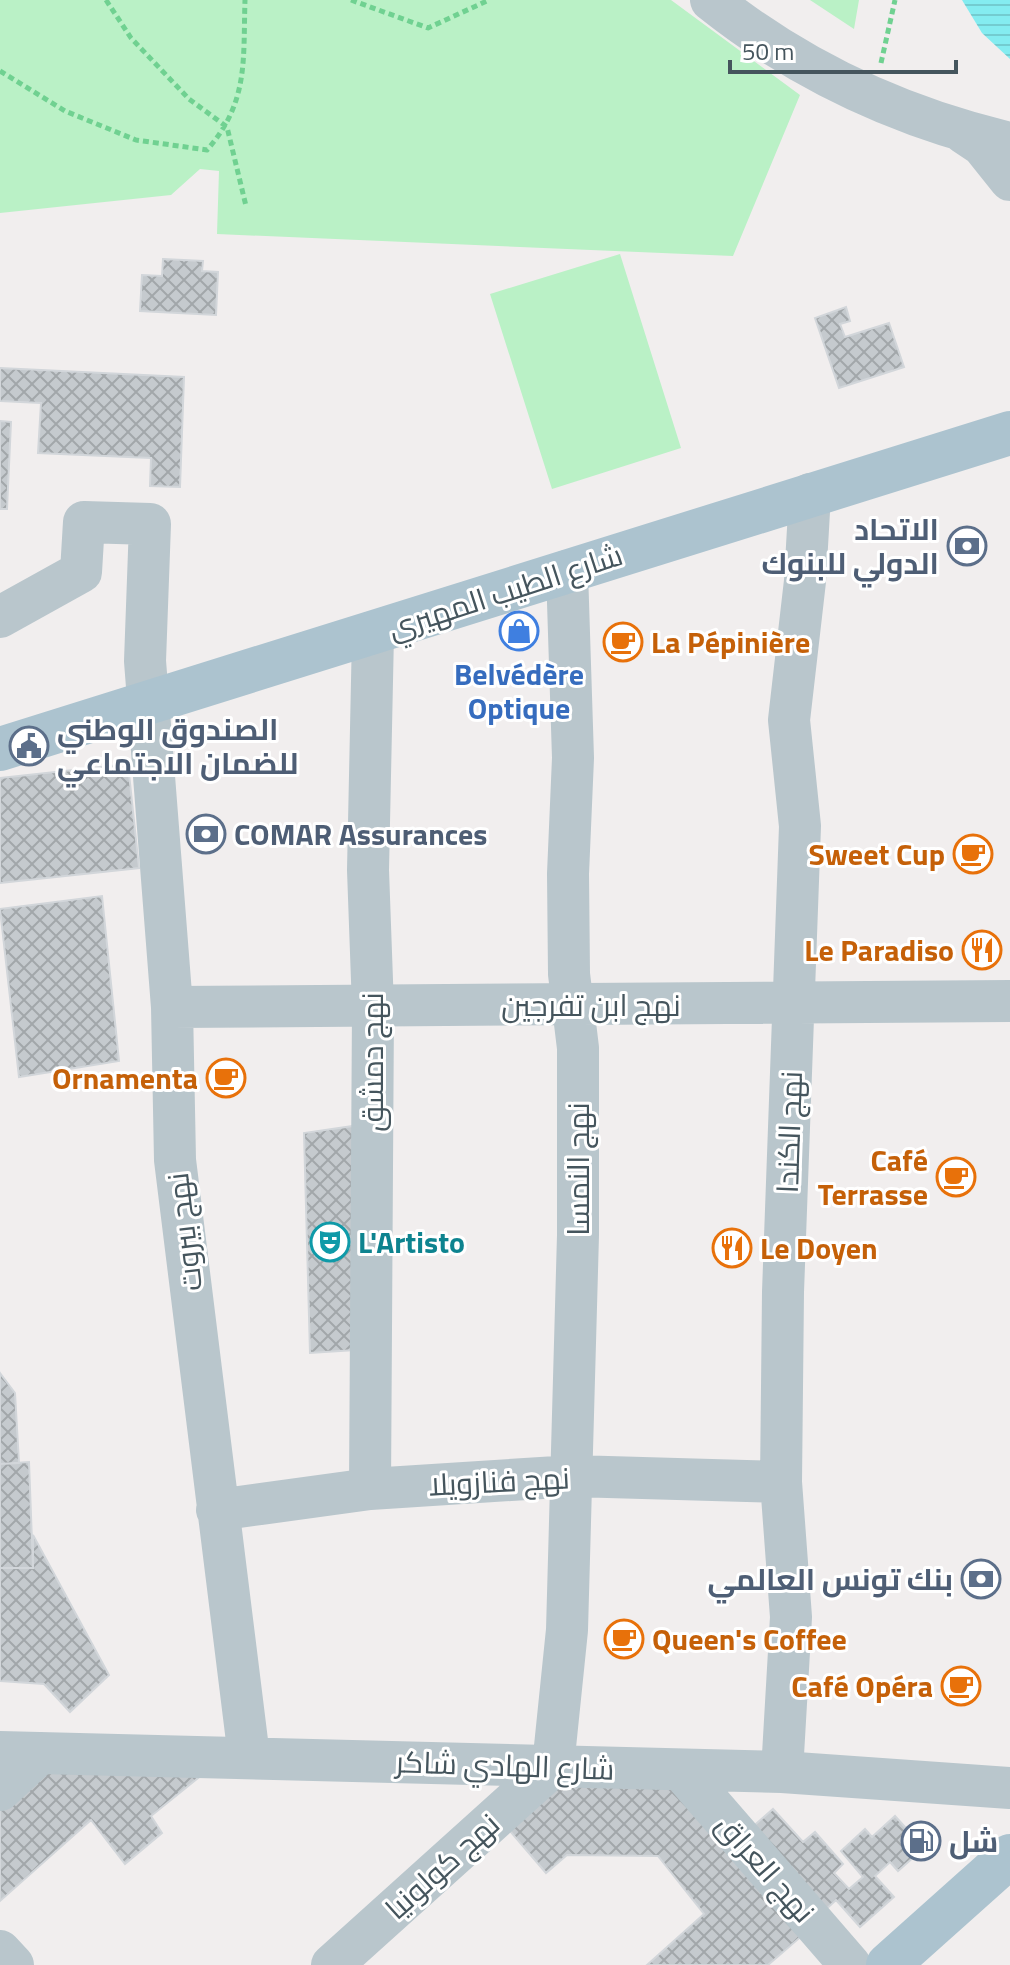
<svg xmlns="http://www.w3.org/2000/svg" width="1010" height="1965" font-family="'Titillium Web',Cairo,sans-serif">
	<defs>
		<pattern id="water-rules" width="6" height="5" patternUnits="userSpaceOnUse" patternTransform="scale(2)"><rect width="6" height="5" fill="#84ecf0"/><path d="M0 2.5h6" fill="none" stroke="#73ccd0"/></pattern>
		<pattern id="building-cross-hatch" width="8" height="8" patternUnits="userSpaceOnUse" patternTransform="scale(2)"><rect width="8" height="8" fill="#c5cace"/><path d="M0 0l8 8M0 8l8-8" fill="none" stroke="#a2a7aa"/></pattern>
	</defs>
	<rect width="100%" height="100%" fill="#f1eeee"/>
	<!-- green -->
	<path fill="#baf1c6" d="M0,0H671L800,95L733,256L217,234L219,171L200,169L171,195L0,213Z
		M810,0H859L854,29Z
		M620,254L681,448L552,489L490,294Z"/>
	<!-- water -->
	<path fill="url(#water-rules)" d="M962,0H1010V59L982,33Z"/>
	<!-- building -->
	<path fill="url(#building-cross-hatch)" stroke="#d2d6da" stroke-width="2" d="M163,259L203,261L202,271L218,272L216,315L140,311L142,275L162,276Z
		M846,307L850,321L840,324L845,337L889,323L904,367L839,388L815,318Z
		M0,368L184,377L180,487L150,486L151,458L38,453L41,403L0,401Z
		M0,421L11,422L7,509H0Z
		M128,764L139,868L0,883V778Z
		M102,896L119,1061L19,1077L0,909Z
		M353,1126L355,1350L310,1353L304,1133Z
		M0,1373L15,1393L19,1463L0,1464Z
		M29,1462L33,1568H0V1464Z
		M33,1535L109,1675L70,1712L44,1684L0,1681V1568H33Z
		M45,1765L208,1770L151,1816L162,1833L125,1864L91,1820L0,1901V1806Z
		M563,1781L679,1785L804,1934L768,1965H647L704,1914L658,1856L567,1855L546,1873L509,1830Z
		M773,1809L803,1842L815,1832L843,1864L834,1873L849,1889L863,1877L841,1851L865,1829L872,1837L895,1816L924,1848L898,1871L890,1862L875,1876L894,1897L860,1927L836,1900L823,1912L750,1829Z"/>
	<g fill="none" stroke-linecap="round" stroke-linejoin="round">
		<!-- path -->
		<path stroke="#70d191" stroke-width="5" stroke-dasharray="6 4" stroke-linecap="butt" d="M106,0L131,38L189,99L227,127L246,206
			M351,0L428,28L489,0
			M881,63L895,0
			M0,71L65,111L136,140L207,150C249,102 243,60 245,0"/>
		<!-- minor -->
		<path stroke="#b9c6cc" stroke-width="42" d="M711,0C800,71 899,117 1010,143
			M964,133L982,145L1010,180
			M0,617L81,572L84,522L150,524L145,661L172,1007L175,1160L249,1757
			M172,1007L1010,1001
			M370,1489L373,1008L368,870L373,634
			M217,1510L370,1489L573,1476L781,1482
			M0,1752L782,1772L1010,1788
			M682,1771L850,1965
			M782,1772L791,1617L781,1482L783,1292L800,826L789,720L805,581L810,494
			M0,1790L40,1753
			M0,1951L13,1965
			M332,1965L553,1766L567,1630L578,1235V1048L569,974L568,874L573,758L567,571"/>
		<!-- major -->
		<path stroke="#acc3cf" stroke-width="44" d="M0,749L1010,433
			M888,1965L1010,1856"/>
	</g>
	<!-- icons -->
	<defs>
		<symbol id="bank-ring" viewBox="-11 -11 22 22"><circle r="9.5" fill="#fff" stroke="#5c6f8a" stroke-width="1.5"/><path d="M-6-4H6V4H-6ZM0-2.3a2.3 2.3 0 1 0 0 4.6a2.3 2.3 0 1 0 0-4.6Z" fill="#5c6f8a"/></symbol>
		<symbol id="shop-ring" viewBox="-11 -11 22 22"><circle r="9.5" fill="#fff" stroke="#3f7fe0" stroke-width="1.5"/><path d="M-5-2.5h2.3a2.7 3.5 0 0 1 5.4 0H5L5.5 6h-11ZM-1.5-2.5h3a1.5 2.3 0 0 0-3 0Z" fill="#3f7fe0"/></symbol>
		<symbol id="cafe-ring" viewBox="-11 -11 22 22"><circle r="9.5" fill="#fff" stroke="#e8710a" stroke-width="1.5"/><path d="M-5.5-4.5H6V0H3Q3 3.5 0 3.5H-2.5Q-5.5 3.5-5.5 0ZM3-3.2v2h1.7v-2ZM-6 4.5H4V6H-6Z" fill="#e8710a"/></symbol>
		<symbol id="civic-ring" viewBox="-11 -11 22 22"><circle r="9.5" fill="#fff" stroke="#5c6f8a" stroke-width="1.5"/><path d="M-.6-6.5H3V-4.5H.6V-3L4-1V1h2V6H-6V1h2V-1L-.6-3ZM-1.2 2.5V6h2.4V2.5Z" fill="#5c6f8a"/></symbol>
		<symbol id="restaurant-ring" viewBox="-11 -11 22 22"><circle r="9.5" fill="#fff" stroke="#e8710a" stroke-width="1.5"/><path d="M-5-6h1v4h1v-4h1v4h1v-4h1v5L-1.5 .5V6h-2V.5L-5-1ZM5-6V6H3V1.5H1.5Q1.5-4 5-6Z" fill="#e8710a"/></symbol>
		<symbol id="theatre-ring" viewBox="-11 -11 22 22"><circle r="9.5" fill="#fff" stroke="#0f9aa8" stroke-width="1.5"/><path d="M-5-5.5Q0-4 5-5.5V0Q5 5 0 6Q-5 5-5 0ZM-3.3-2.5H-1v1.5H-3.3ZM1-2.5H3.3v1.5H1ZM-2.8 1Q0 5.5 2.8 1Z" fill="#0f9aa8"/></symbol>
		<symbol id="fuel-ring" viewBox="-11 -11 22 22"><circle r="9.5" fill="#fff" stroke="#5c6f8a" stroke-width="1.5"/><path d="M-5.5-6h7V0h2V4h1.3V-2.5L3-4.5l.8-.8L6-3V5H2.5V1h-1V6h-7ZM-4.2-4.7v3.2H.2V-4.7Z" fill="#5c6f8a"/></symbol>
	</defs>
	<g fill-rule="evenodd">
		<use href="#bank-ring" x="945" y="524" width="44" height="44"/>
		<use href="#shop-ring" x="497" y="609" width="44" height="44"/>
		<use href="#cafe-ring" x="601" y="620" width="44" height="44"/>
		<use href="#civic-ring" x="7" y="724" width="44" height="44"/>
		<use href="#bank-ring" x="184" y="812" width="44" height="44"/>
		<use href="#cafe-ring" x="951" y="832" width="44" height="44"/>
		<use href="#restaurant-ring" x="960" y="928" width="44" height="44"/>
		<use href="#cafe-ring" x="204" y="1056" width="44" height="44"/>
		<use href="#cafe-ring" x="934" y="1155" width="44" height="44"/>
		<use href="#theatre-ring" x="308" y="1220" width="44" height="44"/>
		<use href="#restaurant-ring" x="710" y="1226" width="44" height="44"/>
		<use href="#bank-ring" x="959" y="1557" width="44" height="44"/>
		<use href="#cafe-ring" x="602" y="1617" width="44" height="44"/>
		<use href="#cafe-ring" x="939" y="1664" width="44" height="44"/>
		<use href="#fuel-ring" x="899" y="1819" width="44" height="44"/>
	</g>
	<g text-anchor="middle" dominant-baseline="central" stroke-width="6" stroke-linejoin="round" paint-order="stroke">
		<!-- service labels -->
		<g font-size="30" font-weight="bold" fill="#4e5e75" stroke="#fff" text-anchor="start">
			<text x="939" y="529" text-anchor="end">الاتحاد<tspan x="939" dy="34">الدولي للبنوك</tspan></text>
			<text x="57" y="729">الصندوق الوطني<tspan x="57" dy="34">للضمان الاجتماعي</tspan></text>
			<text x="234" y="834">COMAR Assurances</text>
			<text x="953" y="1579" text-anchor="end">بنك تونس العالمي</text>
			<text x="949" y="1841">شل</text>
		</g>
		<!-- street labels -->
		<g font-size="30" fill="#45555d" stroke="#fff">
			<text transform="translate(505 591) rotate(-18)">شارع الطيب المهيري</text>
			<text x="591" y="1005">نهج ابن تفرجين</text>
			<text transform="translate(372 1062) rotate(-90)">نهج دمشق</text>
			<text transform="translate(789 1132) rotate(-88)">نهج الكندا</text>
			<text transform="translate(578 1169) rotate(-90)">نهج النمسا</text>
			<text transform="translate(184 1232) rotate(-97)">نهج بيروت</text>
			<text transform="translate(499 1481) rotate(-3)">نهج فنازويلا</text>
			<text transform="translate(505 1765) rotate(2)">شارع الهادي شاكر</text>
			<text transform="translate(442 1866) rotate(-42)">نهج كولونيا</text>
			<text transform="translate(766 1868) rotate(49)">نهج العراق</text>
		</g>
		<!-- food labels -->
		<g font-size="30" font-weight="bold" fill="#c56008" stroke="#fff" text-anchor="end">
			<text x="651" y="642" text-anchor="start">La Pépinière</text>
			<text x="945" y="854">Sweet Cup</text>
			<text x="954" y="950">Le Paradiso</text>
			<text x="198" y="1078">Ornamenta</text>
			<text x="928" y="1160">Café<tspan x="928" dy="34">Terrasse</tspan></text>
			<text x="760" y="1248" text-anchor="start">Le Doyen</text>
			<text x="652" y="1639" text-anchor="start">Queen's Coffee</text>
			<text x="933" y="1686">Café Opéra</text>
		</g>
		<!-- shop labels -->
		<g font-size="30" font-weight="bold" fill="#366cbe" stroke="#fff">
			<text x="519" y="674">Belvédère<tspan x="519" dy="34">Optique</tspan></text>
		</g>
		<!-- culture labels -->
		<g font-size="30" font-weight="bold" fill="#0d838f" stroke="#fff" text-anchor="start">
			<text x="358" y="1242">L'Artisto</text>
		</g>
	</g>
	<!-- scale -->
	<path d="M730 60v12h226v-12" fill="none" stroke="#45555d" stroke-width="4"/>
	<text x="742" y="60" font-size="24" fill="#45555d" stroke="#ffffff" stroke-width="6" paint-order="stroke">50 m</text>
</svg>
